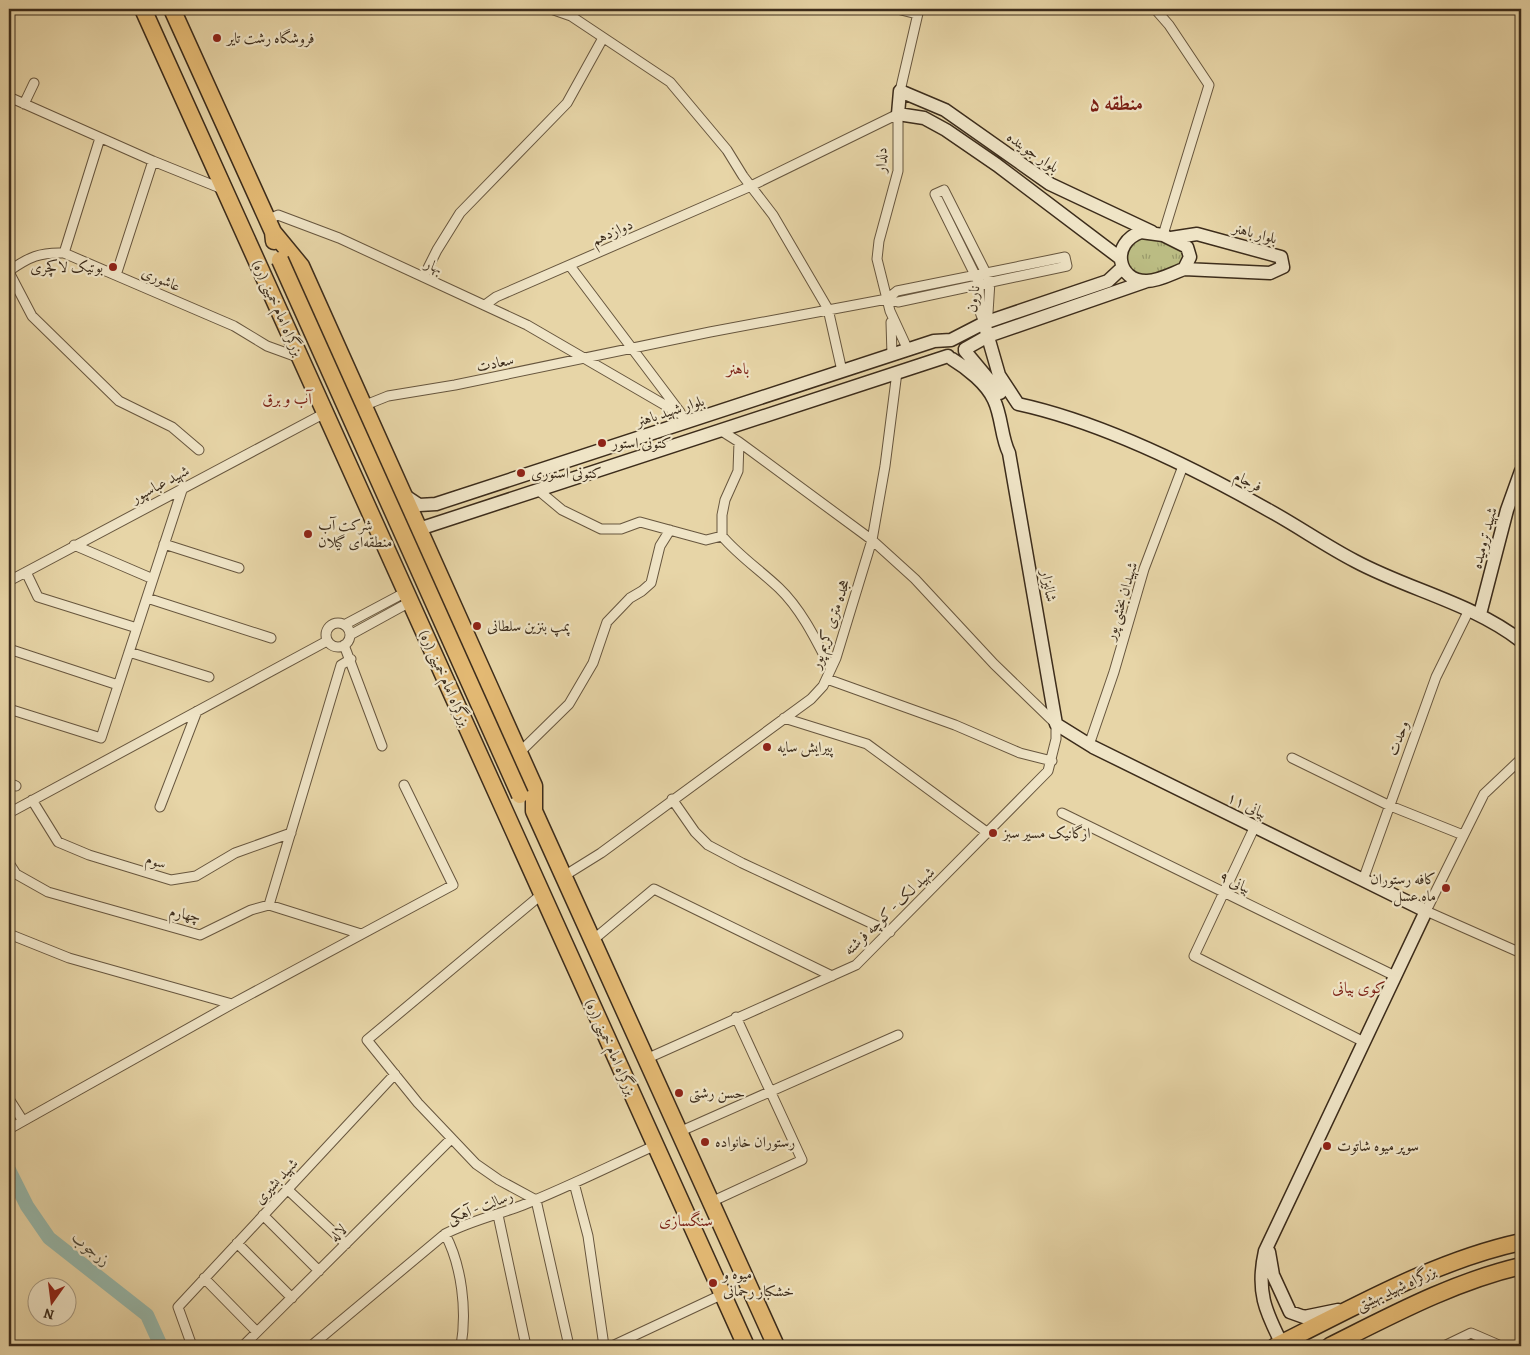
<svg xmlns="http://www.w3.org/2000/svg" width="1530" height="1355" font-family="Alegreya,Amiri,serif">
	<defs>
		<pattern id="grass-tufts" width="24" height="20" patternUnits="userSpaceOnUse" patternTransform="scale(1.25)"><rect width="24" height="20" fill="#bbbc83"/><path d="M3 7l-1-3M5 7V3M7 7l1-3M15 17l-1-3M17 17v-4M19 17l1-3" fill="none" stroke="#99996a"/></pattern>
	</defs>
	<rect width="100%" height="100%" fill="#e7d5a7"/>
	<filter id="stains"><feTurbulence type="fractalNoise" baseFrequency=".004" numOctaves="4"/><feColorMatrix values="0 0 0 0 .2 0 0 0 0 .09 0 0 0 0 .02 0 0 0 .5 -.17"/></filter>
	<radialGradient id="worn" r=".72"><stop offset=".6" stop-color="#630" stop-opacity="0"/><stop offset="1" stop-color="#630" stop-opacity=".3"/></radialGradient>
	<!-- grass -->
	<path fill="url(#grass-tufts)" stroke="#7c744f" d="M1149,236L1183,249L1186,258L1181,266L1145,277L1133,272L1126,264L1128,244Z"/>
	<g fill="none" stroke-linecap="round" stroke-linejoin="round">
		<!-- river -->
		<path stroke="#97b8ab" stroke-width="14" d="M9,1170L27,1206L49,1238L147,1315L161,1346"/>
		<defs>
			<path id="street" d="M551,9L571,16L670,82L727,150L743,176L773,215L828,309L842,371
				M897,9L917,14
				M1155,9L1169,25L1209,85L1163,235
				M900,91L919,9
				M9,97L153,161L225,190
				M24,104L34,83
				M944,190L990,281L988,313L984,323L980,312L979,283L935,194Z
				M267,220L278,215L339,238L527,325L682,415L687,422
				M64,253L100,138
				M570,266L680,412
				M9,271C29,257 40,252 64,253L234,326L267,346L300,358
				M9,272L32,316L119,401L172,427L199,450
				M116,275L153,161
				M424,276L437,250L460,213L567,103L603,38
				M485,305L496,297L751,186L898,114V171L879,241L877,259L890,311L908,350
				M891,322L892,355
				M363,406L388,396L455,385L710,332L887,299L898,302L1067,266L1065,257L897,291L887,299
				M739,442L738,471L725,500L722,515V536C739,556 760,570 779,588C802,610 817,642 831,669
				M538,490L562,510L601,529H621L640,522L706,540L722,536
				M164,544L239,568
				M74,545L153,579
				M26,572L38,597L137,628
				M9,581L325,413
				M147,598L271,638
				M326 635a12 12 0 1 1 24 0a12 12 0 1 1-24 0Z
				M344,625L406,592
				M350,635L410,602
				M344,645L382,746
				M9,649L118,685
				M129,652L209,677
				M827,679L955,725L1020,753L1052,761
				M9,709L101,738L183,487
				M784,718L867,744L988,833
				M1089,745L1114,672L1144,569L1183,466
				M519,753L569,704L593,663L607,622L630,598L642,591L651,583L660,546L670,530
				M1292,758L1388,805L1463,835
				M1521,759L1484,794L1426,911L1521,953
				M9,783L16,786
				M672,799L695,832L708,845L742,863L890,932
				M32,800L58,842L89,855L171,880L196,876L235,853L291,833
				M160,807L197,711
				M9,813L327,641
				M1062,813L1395,976
				M1255,826L1194,956L1364,1042
				M9,863L16,874L48,892L200,935L251,910L269,905L361,934
				M564,876L601,853L811,699L823,686L836,658L872,540L885,466L897,372
				M1363,880L1436,677L1469,610
				M542,894L367,1040L418,1103L476,1164L499,1180L536,1200L569,1346
				M269,905L341,665L351,659
				M9,934L69,958L232,1004
				M593,940L654,889L832,976
				M646,1059L856,965L1048,771L1056,739V724L994,664L915,579L872,540L739,442L720,430
				M9,1099L23,1121
				M9,1129L232,1004L453,885L404,785
				M679,1132L898,1035
				M574,1183L588,1236L604,1346
				M287,1189L346,1244
				M711,1202L802,1160L736,1017
				M263,1215L319,1271
				M498,1215L526,1346
				M445,1234C462,1266 467,1311 461,1346
				M237,1243L292,1298
				M204,1278L257,1332
				M192,1346L178,1307L395,1074
				M243,1346L451,1139
				M311,1346L445,1234C470,1221 497,1215 523,1205C568,1187 612,1165 656,1145
				M612,1346L723,1294
				M1444,1346L1471,1333L1501,1346"/>
			<path id="secondary" d="M1141,232L1163,235L1187,247L1190,257L1184,269C1173,273 1159,281 1147,281C1117,282 1110,243 1141,232Z
				M1171,238L1197,234L1281,257L1283,267L1270,273L1184,269
				M1120,258L997,165L946,130L924,118L898,114L900,91L945,110L1050,184L1152,232
				M984,323L999,375L1018,404C1101,422 1196,469 1270,511C1299,527 1326,546 1355,561C1409,590 1472,603 1521,641
				M965,349L988,336L1147,281
				M965,351L1000,393
				M952,359C967,368 987,384 994,400C1002,417 1001,437 1009,453L1056,724L1093,747L1426,911L1265,1251C1256,1291 1265,1311 1283,1346
				M404,495L419,505L436,504L934,341L951,340L984,323L1108,281L1123,267
				M419,529L948,356
				M1480,614L1507,510L1521,471
				M1269,1252L1273,1275L1290,1312L1304,1317L1338,1310"/>
			<path id="highway" d="M143,9L746,1346
				M172,9L273,232L274,241
				M273,232L301,266L534,786V811L776,1346
				M1276,1346C1355,1307 1434,1261 1521,1242
				M1330,1346C1392,1315 1453,1282 1521,1266"/>
		</defs>
		<!-- street casing -->
		<use href="#street" stroke="#67563e" stroke-width="11"/>
		<!-- secondary casing -->
		<use href="#secondary" stroke="#3c2c1b" stroke-width="15"/>
		<!-- highway casing -->
		<use href="#highway" stroke="#3c2c1b" stroke-width="19"/>
		<!-- street -->
		<use href="#street" stroke="#efe4c6" stroke-width="9"/>
		<!-- secondary -->
		<use href="#secondary" stroke="#efe4c6" stroke-width="12"/>
		<!-- highway -->
		<use href="#highway" stroke="#e4ba74" stroke-width="16"/>
		<defs>
			<path id="highway-bridge" d="M280,260L520,795"/>
		</defs>
		<!-- highway-bridge casing -->
		<use href="#highway-bridge" stroke="#3c2c1b" stroke-width="19" stroke-linecap="butt"/>
		<!-- highway-bridge -->
		<use href="#highway-bridge" stroke="#e4ba74" stroke-width="16"/>
	</g>
	<!-- markers -->
	<g fill="#8f2418" stroke="#efe4c6" stroke-width="2">
		<circle cx="217" cy="38" r="5"/>
		<circle cx="113" cy="267" r="5"/>
		<circle cx="602" cy="443" r="5"/>
		<circle cx="521" cy="473" r="5"/>
		<circle cx="308" cy="534" r="5"/>
		<circle cx="477" cy="626" r="5"/>
		<circle cx="767" cy="747" r="5"/>
		<circle cx="993" cy="833" r="5"/>
		<circle cx="1446" cy="888" r="5"/>
		<circle cx="679" cy="1093" r="5"/>
		<circle cx="705" cy="1142" r="5"/>
		<circle cx="1327" cy="1146" r="5"/>
		<circle cx="713" cy="1283" r="5"/>
	</g>
	<g text-anchor="middle" dominant-baseline="central" stroke-width="4.5" stroke-linejoin="round" paint-order="stroke">
		<!-- poi labels -->
		<g font-size="15" fill="#3c2c1b" stroke="#efe4c6" text-anchor="start">
			<text x="227" y="38">فروشگاه رشت تاير</text>
			<text x="103" y="267" text-anchor="end">بوتیک لاکچری</text>
			<text x="612" y="443">کتونی استور</text>
			<text x="531" y="473">کتونی استوری</text>
			<text x="318" y="525">شرکت آب<tspan x="318" dy="17">منطقه‌ای گیلان</tspan></text>
			<text x="487" y="626">پمپ بنزین سلطانی</text>
			<text x="777" y="747">پیرایش سایه</text>
			<text x="1003" y="833">ارگانیک مسیر سبز</text>
			<text x="1436" y="879" text-anchor="end">کافه رستوران<tspan x="1436" dy="17">ماه عسل</tspan></text>
			<text x="689" y="1093">حسن رشتی</text>
			<text x="715" y="1142">رستوران خانواده</text>
			<text x="1337" y="1146">سوپر میوه شاتوت</text>
			<text x="723" y="1274">میوه و<tspan x="723" dy="17">خشکبار رحمانی</tspan></text>
		</g>
		<!-- street labels -->
		<g font-size="15" fill="#3c2c1b" stroke="#efe4c6">
			<text transform="translate(1033 152) rotate(35)">بلوار جوینده</text>
			<text transform="translate(881 160) rotate(-87)">دلدار</text>
			<text transform="translate(612 232) rotate(-24)">دوازدهم</text>
			<text transform="translate(1255 233) rotate(15)">بلوار باهنر</text>
			<text transform="translate(434 266) rotate(25)">بهار</text>
			<text transform="translate(161 279) rotate(23)">عاشوری</text>
			<text transform="translate(973 299) rotate(-83)">نارون</text>
			<text transform="translate(278 308) rotate(66)">بزرگراه امام خمینی (ره)</text>
			<text transform="translate(495 363) rotate(-12)">سعادت</text>
			<text transform="translate(670 411) rotate(-18)">بلوار شهید باهنر</text>
			<text transform="translate(1248 481) rotate(27)">فرجام</text>
			<text transform="translate(160 484) rotate(-28)">شهید عباسپور</text>
			<text transform="translate(1484 538) rotate(-75)">شهید ترومیده</text>
			<text transform="translate(1049 586) rotate(80)">شالیزار</text>
			<text transform="translate(1121 601) rotate(-73)">شهیدان بخشی پور</text>
			<text transform="translate(830 624) rotate(-71)">هجده متری کریم پور</text>
			<text transform="translate(445 678) rotate(66)">بزرگراه امام خمینی (ره)</text>
			<text transform="translate(1398 738) rotate(-70)">وحدت</text>
			<text transform="translate(1247 805) rotate(26)">بیانی ۱۱</text>
			<text transform="translate(156 861) rotate(17)">سوم</text>
			<text transform="translate(1235 882) rotate(26)">بیانی ۹</text>
			<text transform="translate(889 911) rotate(-44)">شهید لک - کوچه فرشته</text>
			<text transform="translate(185 914) rotate(11)">چهارم</text>
			<text transform="translate(611 1047) rotate(66)">بزرگراه امام خمینی (ره)</text>
			<text transform="translate(276 1181) rotate(-47)">شهید بشیری</text>
			<text transform="translate(480 1207) rotate(-21)">رسالت - آهکی</text>
			<text transform="translate(338 1233) rotate(-45)">لاله</text>
			<text transform="translate(1396 1288) rotate(-25)">بزرگراه شهید بهشتی</text>
		</g>
		<!-- neighbourhood labels -->
		<g font-size="16" fill="#7a1f14" stroke="#efe4c6">
			<text x="738" y="369">باهنر</text>
			<text x="287" y="399">آب و برق</text>
			<text x="1359" y="988">کوی بیانی</text>
			<text x="686" y="1221">سنگسازی</text>
		</g>
		<!-- water labels -->
		<g font-size="16" font-style="italic" fill="#4e4838" stroke="#efe4c6">
			<text transform="translate(91 1249) rotate(38)">زرجوب</text>
		</g>
		<!-- district labels -->
		<g font-size="20" font-weight="bold" fill="#7a1f14" stroke="#efe4c6">
			<text x="1116" y="103">منطقه ۵</text>
		</g>
	</g>
	<!-- margin -->
	<rect width="1530" height="1355" fill="none" stroke="#e7d5a7" stroke-width="30"/>
	<rect x="10" y="10" width="1510" height="1335" fill="none" stroke="#3c2c1b" stroke-width="2.5"/>
	<rect x="15" y="15" width="1500" height="1325" fill="none" stroke="#3c2c1b"/>
	<!-- north arrow -->
	<g transform="translate(52 1302) rotate(194)"><circle r="24" fill="#efe4c6" stroke="#a79a82"/>
	<path d="M0-4L9 19L0 12L-9 19Z" fill="#8f2418"/>
	<text y="-8" font-size="14" font-weight="bold" text-anchor="middle" fill="#3c2c1b">N</text>
	</g>
	<rect width="100%" height="100%" filter="url(#stains)"/>
	<rect width="100%" height="100%" fill="url(#worn)"/>
</svg>
